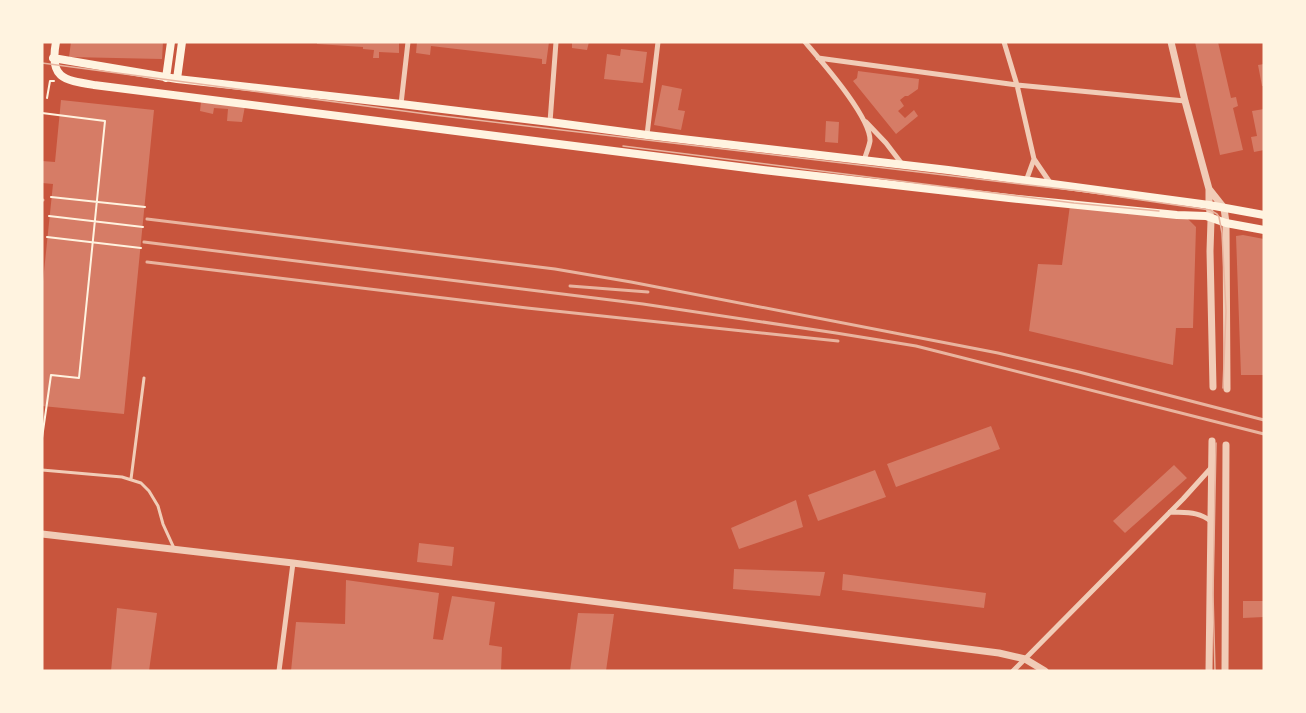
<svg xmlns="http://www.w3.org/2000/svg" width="1306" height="713" font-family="'PT Sans',sans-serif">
	<rect width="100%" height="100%" fill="#c8553d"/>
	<!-- building -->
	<path fill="#d67c66" d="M71,42H163L162,59L69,57Z
		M317,42H399V53L379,52V58H373L374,50L363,49V47L317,44Z
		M417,42H549L546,64H542V59L431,46L430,55L416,53Z
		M572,42H589L587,50L572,48Z
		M1195,42H1218L1231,98L1236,97L1238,106L1233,108L1243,150L1220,155Z
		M621,49L647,52L643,83L604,79L607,54L620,56Z
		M1264,64V86H1262L1258,65Z
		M858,71L919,79L918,89L908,96H905L900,100L904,106L898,111L905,118L914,110L918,116L896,134L853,81L857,78Z
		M662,85L682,89L678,110L685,111L681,130L654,125Z
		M61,100L154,110L124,414L42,406V291L53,184L42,183V161L55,162Z
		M201,102L245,106L242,122L227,121L228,109L214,108L213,114L200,111Z
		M1264,109V150L1254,152L1251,137L1257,136L1252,111Z
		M826,121L839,122L838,143L825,142Z
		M1070,205L1186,217L1196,227L1193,328H1176L1173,365L1029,331L1038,264L1062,265Z
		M1243,235L1264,239V375H1241L1236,236Z
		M991,426L1000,449L896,487L887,464Z
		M1174,465L1187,478L1125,533L1113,521Z
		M875,470L886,497L818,521L808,495Z
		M796,500L803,527L739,549L731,528Z
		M419,543L454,547L452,566L417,562Z
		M734,569L825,572L820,596L733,589Z
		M843,574L986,593L984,608L842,590Z
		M346,580L439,593L433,639L443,640L452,596L495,602L489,645L502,647L501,671H291L296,622L345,624Z
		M1243,601H1264V617L1243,618Z
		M117,608L157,613L149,671H111Z
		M578,613L614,614L606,671H570Z"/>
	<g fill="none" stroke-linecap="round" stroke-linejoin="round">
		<!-- path -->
		<path stroke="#fff3e0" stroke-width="2" d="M47,98L50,81H54
			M42,113L105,121L79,378L51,375L42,438
			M51,197L145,207
			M49,216L143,227
			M47,237L141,248"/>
		<!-- service -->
		<path stroke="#f1ccb7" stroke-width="3" d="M42,470L122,477L141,483L149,491L158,506L163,524L174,548
			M131,479L144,378"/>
		<!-- minor -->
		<path stroke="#f1ccb7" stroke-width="5" d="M805,42C821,61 871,117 870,141C869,147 866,154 864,160
			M1004,42L1017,85L1034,159L1051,184
			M818,58L1017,85L1185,101
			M401,104L408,42
			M550,122L556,42
			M866,122L886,143L902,164
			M647,135L658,42
			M1026,181L1034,159
			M1170,512C1187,513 1198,511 1212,522
			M279,671L293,563
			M1013,671L1183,499L1211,468"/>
		<!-- tertiary -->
		<path stroke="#f1ccb7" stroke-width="7" d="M1171,42L1185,101L1209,189V205L1211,220L1210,251L1213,387
			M1209,189L1224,208L1226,223L1227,389
			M42,534L293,563L999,653L1025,659L1045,671
			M1209,671L1212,441
			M1225,671L1226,445"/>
		<!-- secondary -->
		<path stroke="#fff3e0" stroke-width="8" d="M56,42C49,78 63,80 94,85L763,170L1009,198L1177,215L1206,216L1226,223L1264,230
			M53,58L177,79L401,104L550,122L647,135L948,170L1209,205L1264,215
			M166,78L171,42
			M177,79L182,42"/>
		<!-- tram -->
		<path stroke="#e9b49f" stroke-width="1.5" d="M42,63L434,115L1080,191L1210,210L1217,214L1219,217L1222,233L1226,311L1223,388
			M623,146L1074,203L1159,211
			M1215,671L1213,594L1216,443"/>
		<!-- rail -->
		<path stroke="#e9b49f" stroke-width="3" d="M42,200H43
			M147,219L555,269L631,282L998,353L1079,372L1264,420
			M144,242L643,304L836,333L916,346L1264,434
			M147,262L527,308L838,341
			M570,286L648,292"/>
	</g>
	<!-- border -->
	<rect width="1306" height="713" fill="none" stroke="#fff3e0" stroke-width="87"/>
</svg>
